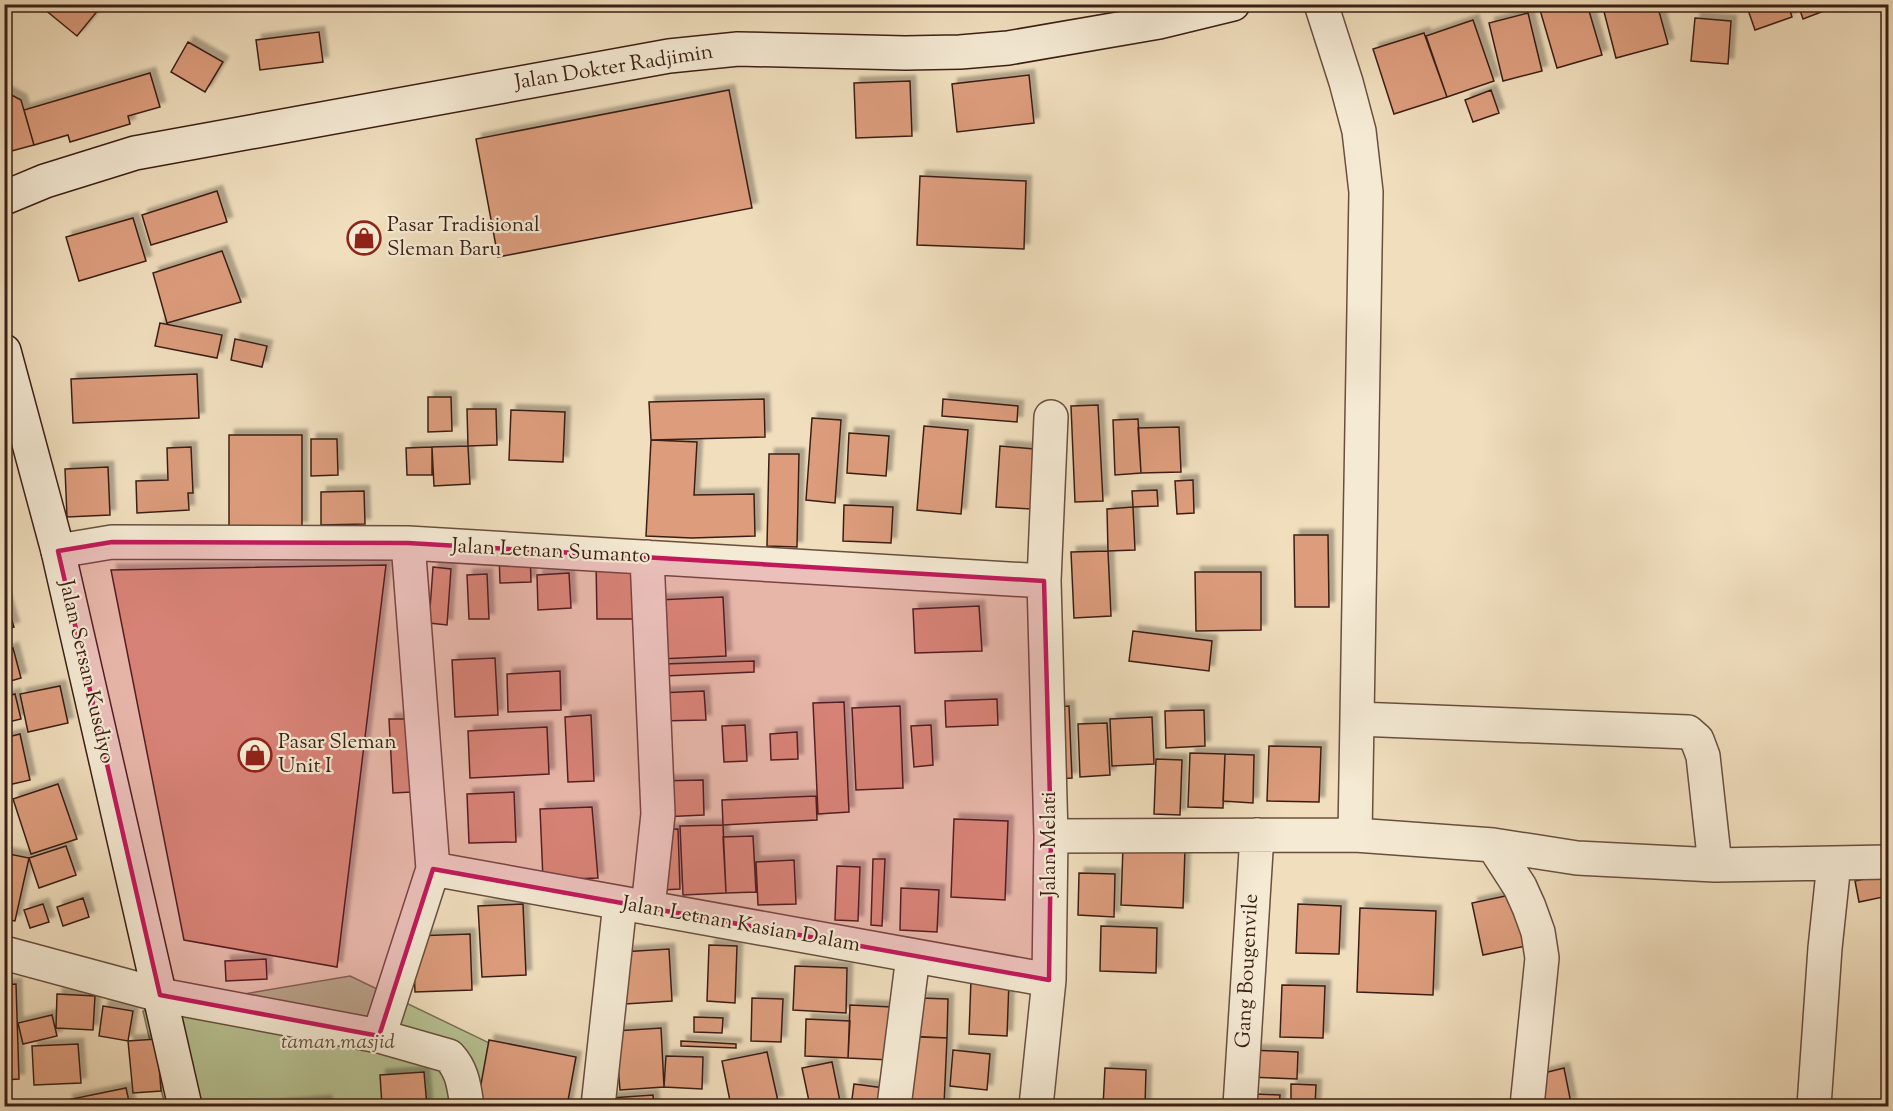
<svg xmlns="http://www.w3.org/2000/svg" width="1893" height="1111" font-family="'Sorts Mill Goudy',serif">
	<defs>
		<filter id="shadow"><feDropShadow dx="5.5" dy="-5.5" stdDeviation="1.5" flood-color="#0004"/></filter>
	</defs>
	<rect width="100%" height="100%" fill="#f0debd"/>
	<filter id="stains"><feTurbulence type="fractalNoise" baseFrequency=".00333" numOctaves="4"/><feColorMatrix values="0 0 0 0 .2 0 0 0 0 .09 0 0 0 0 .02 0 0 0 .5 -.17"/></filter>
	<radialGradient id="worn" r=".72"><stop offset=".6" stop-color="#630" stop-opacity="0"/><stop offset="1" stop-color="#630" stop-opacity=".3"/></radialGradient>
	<!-- green -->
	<path fill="#b7c293" stroke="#797054" stroke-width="1.5" d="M350,976L535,1065L533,1106H165L143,1011Z"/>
	<!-- building -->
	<path fill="#dd9d7d" stroke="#3b1f14" stroke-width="1.5" filter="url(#shadow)" d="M38,4H103L77,36Z
		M1558,4H1587L1602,55L1557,68L1540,10Z
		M1602,4H1657L1668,44L1616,58Z
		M1746,4H1788L1792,17L1755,30Z
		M1798,4H1842L1803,19Z
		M1853,4H1870L1855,10Z
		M1528,13L1542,71L1503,81L1489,23Z
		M1695,18L1731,21L1728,64L1691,61Z
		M1473,20L1494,81L1447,97L1426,36Z
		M319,32L323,62L260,70L256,40Z
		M1424,33L1447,97L1394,114L1373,49Z
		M188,42L223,62L205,92L171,72Z
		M150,73L160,107L128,116L130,124L70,142L68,135L34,145L24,110Z
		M1029,75L1034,123L957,132L952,84Z
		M910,81L912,136L856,138L854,83Z
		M729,90L752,208L498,257L476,139Z
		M1491,90L1499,113L1473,122L1465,100Z
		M4,91L21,100L34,145L4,153Z
		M920,176L1026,181L1024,249L917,245Z
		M217,191L227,222L151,245L142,215Z
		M133,218L146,261L79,281L66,237Z
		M222,251L241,302L167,323L153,273Z
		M160,323L222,335L217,358L155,346Z
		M235,339L267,346L262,367L231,360Z
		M197,374L199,418L73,423L71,379Z
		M428,397H451L452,431L428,432Z
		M764,399L765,437L651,440L649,402Z
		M943,399L1018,406L1017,422L942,416Z
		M1098,405L1103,501L1075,502L1071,406Z
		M467,409H496L497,445L468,446Z
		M511,410L565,412L563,462L509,460Z
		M812,418L841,420L835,503L806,500Z
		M1138,419L1141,473L1115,475L1113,420Z
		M924,426L968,430L961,514L917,510Z
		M1179,427L1181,472L1141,473L1138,428Z
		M849,433L889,436L886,476L847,473Z
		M229,435H302V527L229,526Z
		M311,439H337L338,475L311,476Z
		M651,440L697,442L694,495L754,494L755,536L692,538L646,536Z
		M468,446L470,484L434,486L432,447Z
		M1000,446L1034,449L1031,509L996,507Z
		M191,447L193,493H188L189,510L137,513L136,481L168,480L167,448Z
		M432,447V475H407L406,448Z
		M769,454H799L797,547L767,546Z
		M108,467L110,515L67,517L65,469Z
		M1193,480L1194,513L1177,514L1175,481Z
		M1157,490L1158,506L1133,507L1132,491Z
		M364,491L365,524L321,525V492Z
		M844,505L893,507L891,543L843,541Z
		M1133,507L1135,550L1108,551L1107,509Z
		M1294,535H1328L1329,607H1295Z
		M1108,551L1111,616L1074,618L1071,552Z
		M530,552L531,582L500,583L499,553Z
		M638,560L639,619H597L596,561Z
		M386,565L337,967L184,940L111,570Z
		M433,567L451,569L447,625L429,623Z
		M1195,572H1261V630L1196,631Z
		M569,573L571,608L538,610L537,575Z
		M487,574L489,619H469L467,575Z
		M4,595L14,627L4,630Z
		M723,597L726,656L660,659L657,600Z
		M979,606L982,651L915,653L913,609Z
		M1133,631L1212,641L1209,671L1129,661Z
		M13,648L21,678L4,683V651Z
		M495,658L498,715L455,717L452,660Z
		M754,661V672L665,676L664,664Z
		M560,671L561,710L508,712L507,674Z
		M60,686L68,723L28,732L20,694Z
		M704,691L706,720L659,721L657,693Z
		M15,694L21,719L4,723V697Z
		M997,699L998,725L946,727L945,701Z
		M844,702L849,812L818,814L813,703Z
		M900,706L903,788L856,790L852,708Z
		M1069,706L1072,778L1057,779L1054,707Z
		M1204,710L1205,746L1166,748L1165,711Z
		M591,715L594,781L568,782L565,717Z
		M1152,717L1154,764L1112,766L1110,719Z
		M389,719H407L411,792L393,793Z
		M1107,723L1110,775L1080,777L1078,724Z
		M745,725L747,761L724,762L722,726Z
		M931,725L933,765L914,767L911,726Z
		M547,727L549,774L470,778L468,731Z
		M797,732L798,759L771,760L770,734Z
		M20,734L30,780L4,786V738Z
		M1269,746L1321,747L1319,802L1267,801Z
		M1190,753L1225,754L1223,808L1188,807Z
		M1225,754L1254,755L1253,803L1223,801Z
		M1156,759L1182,760L1180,815L1154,814Z
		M703,780L704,815L661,817L659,781Z
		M58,784L77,839L31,854L13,799Z
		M514,792L516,842L469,843L467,794Z
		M816,796L817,820L723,825L722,800Z
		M592,807L598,878L543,880L540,809Z
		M954,819L1008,821L1005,900L951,897Z
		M723,825L726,893L683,895L680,826Z
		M678,829L680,889L661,890L658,830Z
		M753,836L756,892L726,893L723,837Z
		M66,846L76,875L39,888L29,858Z
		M1123,846L1185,849L1183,908L1121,905Z
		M4,853L29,858L15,921L4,919Z
		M873,859H885L882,926L871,925Z
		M794,860L796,904L758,905L756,862Z
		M837,866L860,867L858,921L835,920Z
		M1079,873L1115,874L1114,917L1078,915Z
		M1888,874V896L1859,902L1855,881Z
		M901,888L939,890L937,932L900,930Z
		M1515,894L1526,946L1483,955L1472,903Z
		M83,898L89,917L63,926L57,907Z
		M43,904L49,922L30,928L24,910Z
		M523,904L526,975L482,977L478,906Z
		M1298,904L1341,906L1339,954L1296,953Z
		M1360,908L1436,911L1433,995L1357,992Z
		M1101,926L1157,928L1156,973L1100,971Z
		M470,934L472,990L415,992L413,936Z
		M709,945L737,946L735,1003L707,1001Z
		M669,949L672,1001L625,1004L621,952Z
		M266,959L267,979L226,981L225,961Z
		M795,966L847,968L846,1013L793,1010Z
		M971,979L1009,981L1007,1036L969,1034Z
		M16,984L19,1079L4,1080V985Z
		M1282,985L1325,986L1323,1038L1280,1037Z
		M57,994L95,996L93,1030L56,1028Z
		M752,998L783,999L781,1042L751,1041Z
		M921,998L948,999L947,1038L920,1037Z
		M850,1005L892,1007L890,1060L848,1058Z
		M103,1006L133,1011L128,1041L99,1036Z
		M52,1015L57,1036L23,1044L18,1023Z
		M694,1017L723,1018L722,1033L694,1032Z
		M806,1019L850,1021L848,1058L805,1056Z
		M661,1028L664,1087L620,1090L615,1031Z
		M907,1036L947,1038L944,1105L905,1104Z
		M157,1039L161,1091L133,1093L128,1041Z
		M489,1040L576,1057L567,1106H477Z
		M681,1041L736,1044V1048L681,1046Z
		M78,1044L81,1083L34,1085L32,1046Z
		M953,1050L990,1054L987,1090L950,1086Z
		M1250,1050L1298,1052L1297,1079L1249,1077Z
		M767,1052L778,1101L751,1106H731L722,1061Z
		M666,1056L703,1057L702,1089L664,1087Z
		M832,1062L841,1106H810L802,1068Z
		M1105,1068L1146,1070L1145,1106H1103Z
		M1564,1068L1571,1103L1542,1106L1536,1075Z
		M424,1072L427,1106H382L380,1075Z
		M854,1084L892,1089L889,1106H851Z
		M1291,1084L1316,1085L1315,1106H1291Z
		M126,1088L130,1106H69L67,1100Z
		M1255,1094L1280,1095L1279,1106H1255Z
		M653,1095L654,1106H611V1098Z
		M326,1101L327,1106H277V1105Z"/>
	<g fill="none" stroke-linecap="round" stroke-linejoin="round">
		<defs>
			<path id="minor" d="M1321,4L1346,82L1359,131L1366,192L1355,835
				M408,543L433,869L379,1036L449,1056C463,1071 464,1087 467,1106
				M58,551L112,542L408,543L1044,581
				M647,557L658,814L648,908
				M1357,719L1688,732L1697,740L1703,756L1715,865
				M1051,836L1355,835L1493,845L1577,858L1715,865L1888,862
				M1493,845L1520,887L1529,907L1538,932L1542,958L1527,1106
				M433,869L1049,980
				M4,953L160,995L379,1036
				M598,1106L620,903
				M894,1106L913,956
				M1036,1106L1049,980L1051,836L1044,581L1051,417
				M1240,1106L1257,835
				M1814,1106L1825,948L1834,863"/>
			<path id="secondary" d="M4,198L45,181L135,153L669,56L738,49L905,53L960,52L1008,48L1159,22L1233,4
				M4,351L58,551L185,1106"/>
		</defs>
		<!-- minor casing -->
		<use href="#minor" stroke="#684f3e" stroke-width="36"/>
		<!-- secondary casing -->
		<use href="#secondary" stroke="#3b1f14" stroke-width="36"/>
		<!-- minor -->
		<use href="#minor" stroke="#f5ead4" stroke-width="33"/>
		<!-- secondary -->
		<use href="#secondary" stroke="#f5ead4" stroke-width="33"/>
	</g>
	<!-- marked area -->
	<path fill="#c2185b" fill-opacity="0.2" stroke="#c2185b" stroke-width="4.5" stroke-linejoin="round" d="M112,542L408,543L1044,581L1051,836L1049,980L433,869L379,1036L160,995L58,551Z"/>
	<!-- icons -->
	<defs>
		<symbol id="shop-ring" viewBox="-11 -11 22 22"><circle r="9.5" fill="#f5ead4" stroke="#8f2418" stroke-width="1.5"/><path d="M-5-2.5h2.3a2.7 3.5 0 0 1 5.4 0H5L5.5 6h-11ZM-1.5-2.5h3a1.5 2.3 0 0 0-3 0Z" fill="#8f2418"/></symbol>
	</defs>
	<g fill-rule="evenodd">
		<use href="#shop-ring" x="345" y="219" width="38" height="38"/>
		<use href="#shop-ring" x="236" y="736" width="38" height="38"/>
	</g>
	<g text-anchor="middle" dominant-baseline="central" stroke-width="4.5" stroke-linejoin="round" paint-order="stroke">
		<!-- street labels -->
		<g font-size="21" fill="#3b1f14" stroke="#f5ead4">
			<text transform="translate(614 68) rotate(-9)">Jalan Dokter Radjimin</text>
			<text transform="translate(551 552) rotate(3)">Jalan Letnan Sumanto</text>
			<text transform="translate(86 672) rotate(77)">Jalan Sersan Kusdiyo</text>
			<text transform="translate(1050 844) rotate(-90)">Jalan Melati</text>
			<text transform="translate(741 925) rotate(10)">Jalan Letnan Kasian Dalam</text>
			<text transform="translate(1248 971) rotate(-87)">Gang Bougenvile</text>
		</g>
		<!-- poi labels -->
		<g font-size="21" fill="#3b1f14" stroke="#f5ead4" text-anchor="start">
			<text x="387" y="226">Pasar Tradisional<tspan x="387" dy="24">Sleman Baru</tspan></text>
			<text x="278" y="743">Pasar Sleman<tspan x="278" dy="24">Unit I</tspan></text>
		</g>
		<!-- park labels -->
		<g font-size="21" font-style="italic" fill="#60503a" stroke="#f5ead4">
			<text x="338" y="1043">taman masjid</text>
		</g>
	</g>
	<!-- margin -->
	<rect width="1893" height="1111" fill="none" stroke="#f0debd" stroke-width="24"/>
	<rect x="6" y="6" width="1881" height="1099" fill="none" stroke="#3b1f14" stroke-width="3"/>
	<rect x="12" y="12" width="1869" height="1087" fill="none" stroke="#3b1f14" stroke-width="1.5"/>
	<rect width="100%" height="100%" filter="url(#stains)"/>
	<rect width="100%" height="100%" fill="url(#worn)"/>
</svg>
